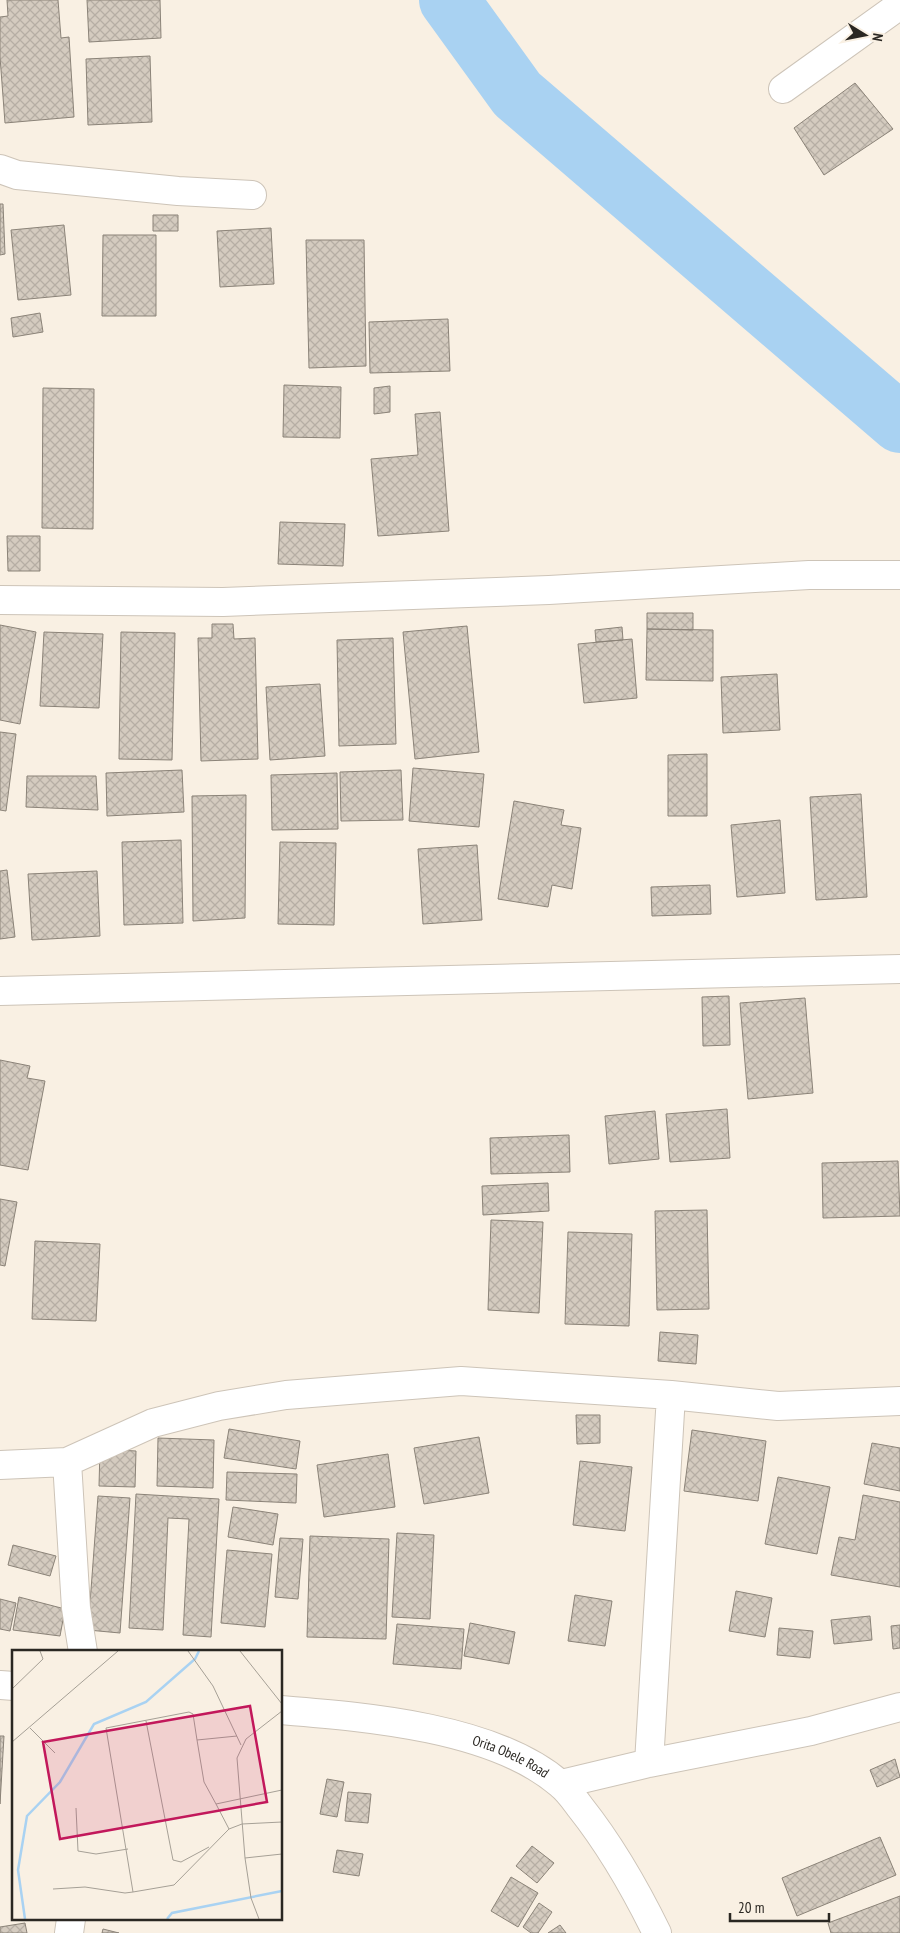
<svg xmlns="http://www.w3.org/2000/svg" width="900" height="1933" font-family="'PT Sans Narrow',sans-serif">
	<defs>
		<pattern id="building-cross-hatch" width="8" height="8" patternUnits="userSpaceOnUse" patternTransform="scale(1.25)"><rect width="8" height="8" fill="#d4cbbf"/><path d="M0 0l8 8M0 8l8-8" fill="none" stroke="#b6aea4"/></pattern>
	</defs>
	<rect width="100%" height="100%" fill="#f9f0e3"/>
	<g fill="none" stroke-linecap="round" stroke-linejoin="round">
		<!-- river -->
		<path stroke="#a9d2f2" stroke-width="60" d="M449,0L517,94L900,423"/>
	</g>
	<!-- building -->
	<path fill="url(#building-cross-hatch)" stroke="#8b8378" d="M7,0H58L61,38L69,37L74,117L5,123L0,57V17L8,16Z
		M87,0H160L161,38L89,42Z
		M150,56L152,122L88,125L86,59Z
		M855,83L893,129L824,175L794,128Z
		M0,204H3L5,254L0,255Z
		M153,215H178V231H153Z
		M64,225L71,295L18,300L11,230Z
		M271,228L274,284L220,287L217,231Z
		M103,235H156V316H102Z
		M306,240H364L366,366L309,368Z
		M40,313L43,332L13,337L11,318Z
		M448,319L450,371L370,373L369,322Z
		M284,385L341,387L340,438L283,437Z
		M390,386V412L374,414V388Z
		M43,388L94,389L93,529L42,528Z
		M440,412L449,531L378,536L371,459L418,455L415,414Z
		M280,522L345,524L343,566L278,564Z
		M7,536H40V571H8Z
		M647,613H693V630L647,629Z
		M212,624H233L234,639L255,638L258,759L201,761L198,638H212Z
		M0,625L36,632L20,724L0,720Z
		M467,626L479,752L415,759L403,632Z
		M622,627L623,640L596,642L595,630Z
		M647,629L713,630V681L646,680Z
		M44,632L103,634L99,708L40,706Z
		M121,632L175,633L172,760L119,759Z
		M393,638L396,744L339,746L337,640Z
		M632,639L637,698L584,703L578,644Z
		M777,674L780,730L723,733L721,677Z
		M320,684L325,756L270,760L266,687Z
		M0,732L16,734L6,811L0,810Z
		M707,754V816H668V755Z
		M413,768L484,774L479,827L409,821Z
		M182,770L184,812L107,816L106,773Z
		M401,770L403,820L341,821L340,772Z
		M337,773L338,829L272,830L271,775Z
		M27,776H96L98,810L26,807Z
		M861,794L867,897L816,900L810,797Z
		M246,795L245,918L193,921L192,796Z
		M514,801L564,810L561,825L581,828L572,889L552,885L548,907L498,899Z
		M780,820L785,893L737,897L731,825Z
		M181,840L183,923L124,925L122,842Z
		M280,842L336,843L334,925L278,924Z
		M477,845L482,920L423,924L418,849Z
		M7,870L15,937L0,939V871Z
		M97,871L100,936L32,940L28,874Z
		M710,885L711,914L652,916L651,887Z
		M729,996L730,1045L703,1046L702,997Z
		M805,998L813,1093L748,1099L740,1003Z
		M0,1060L30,1066L27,1078L45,1081L28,1170L0,1165Z
		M727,1109L730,1158L670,1162L666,1114Z
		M655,1111L659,1159L609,1164L605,1116Z
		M569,1135L570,1172L491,1174L490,1138Z
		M898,1161L900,1216L823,1218L822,1163Z
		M548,1183L549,1211L483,1215L482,1186Z
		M0,1199L17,1202L5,1266L0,1265Z
		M707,1210L709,1309L657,1310L655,1211Z
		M491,1220L543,1222L539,1313L488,1310Z
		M568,1232L632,1234L629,1326L565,1324Z
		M35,1241L100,1244L96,1321L32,1319Z
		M660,1332L698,1335L696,1364L658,1361Z
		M576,1415H600V1443L577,1444Z
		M229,1429L300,1441L296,1469L224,1458Z
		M692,1430L766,1441L758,1501L684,1491Z
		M479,1437L489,1493L424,1504L414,1448Z
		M158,1438L214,1440L213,1488L157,1486Z
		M872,1443L900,1448V1491L864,1484Z
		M100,1449L136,1451L135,1487L99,1486Z
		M388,1454L395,1507L324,1517L317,1465Z
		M580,1461L632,1467L625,1531L573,1525Z
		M227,1472L297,1474L296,1503L226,1500Z
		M778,1477L830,1487L817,1554L765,1544Z
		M136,1494L219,1499L211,1637L183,1635L189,1519L168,1518L163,1630L129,1628Z
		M863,1495L900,1502V1587L831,1575L839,1537L855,1540Z
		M98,1496L130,1498L120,1633L88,1630Z
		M233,1507L278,1514L273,1545L228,1537Z
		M397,1533L434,1535L430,1619L392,1617Z
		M310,1536L389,1539L386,1639L307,1637Z
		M280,1538L303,1539L298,1599L275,1597Z
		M13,1545L56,1556L50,1576L8,1565Z
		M227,1550L272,1554L265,1627L221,1623Z
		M736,1591L772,1598L765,1637L729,1631Z
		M575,1595L612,1601L605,1646L568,1641Z
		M19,1597L65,1609L60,1636L13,1630Z
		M0,1599L16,1603L10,1631L0,1629Z
		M870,1616L872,1640L834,1644L831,1620Z
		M470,1623L515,1632L509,1664L464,1656Z
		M397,1624L464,1629L461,1669L393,1664Z
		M900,1625V1648L893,1649L891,1626Z
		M779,1628L813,1631L810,1658L777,1655Z
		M0,1736H4L0,1804Z
		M895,1759L900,1777L877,1787L870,1770Z
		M327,1779L344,1782L337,1817L320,1814Z
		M348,1792L371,1794L368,1823L345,1821Z
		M880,1837L896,1875L797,1916L782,1878Z
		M532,1846L554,1863L537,1883L516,1866Z
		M337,1850L363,1854L359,1876L333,1872Z
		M511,1877L538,1893L518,1927L491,1911Z
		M900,1896V1933H831L828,1923Z
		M539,1903L552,1912L538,1933H531L523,1927Z
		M25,1923L27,1933H0V1927Z
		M560,1925L566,1933H548Z
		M103,1929L119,1933H102Z"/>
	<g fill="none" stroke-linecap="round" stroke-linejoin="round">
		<defs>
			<path id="street" d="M783,89L900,5
				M0,169L17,175L178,191L252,195
				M0,600L223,602L549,590L809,575H900
				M0,991L900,969
				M0,1465L67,1462
				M83,1652L76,1608L67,1462L153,1423L219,1406L286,1395L461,1381L671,1395
				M649,1763L671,1395L778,1406L900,1401
				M561,1784L649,1763L811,1731L900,1707
				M69,1933L71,1919"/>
			<g id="secondary">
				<path d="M0,1685L14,1686"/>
				<path id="s1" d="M281,1710C366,1717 494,1727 560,1784C568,1790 574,1799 580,1807C611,1846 635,1888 657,1933"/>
			</g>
		</defs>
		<!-- street casing -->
		<use href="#street" stroke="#cdc4b8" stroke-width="30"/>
		<!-- secondary casing -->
		<use href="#secondary" stroke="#cdc4b8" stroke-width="30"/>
		<!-- street -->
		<use href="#street" stroke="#fff" stroke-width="28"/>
		<!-- secondary -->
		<use href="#secondary" stroke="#fff" stroke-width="28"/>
	</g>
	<g text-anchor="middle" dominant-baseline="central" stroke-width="4.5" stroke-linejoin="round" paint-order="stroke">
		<!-- street labels -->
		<g font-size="14" fill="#2a2722" stroke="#f9f0e3">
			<text stroke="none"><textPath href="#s1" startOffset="236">Orita Obele Road</textPath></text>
		</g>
	</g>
	<!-- overview -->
	<g transform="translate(12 1650)">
		<rect width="270" height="270" fill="#f9f0e3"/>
		<path fill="none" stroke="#a9d2f2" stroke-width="2.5" d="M13,269L6,220L15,166L48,132L82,74L134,52L183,9L187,1M155,269L160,263L270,241"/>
		<path fill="none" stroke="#a6a096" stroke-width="1" d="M176,1L201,36L229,95M228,1L270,54M0,39L31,9L28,1M134,71L161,210L169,212L197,197M18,78L43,103M185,90L192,132L204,154L270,140M0,92L106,1M204,154L217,179M64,158L66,201L84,204L116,199M233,208L270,204M41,239L73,237L113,243L121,242L94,78L177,62L181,64L185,90L225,86M121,242L162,235L217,179L230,174L270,172M247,269L239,248L233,208L225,108L234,89L270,61"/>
		<path fill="#c2185b" fill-opacity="0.15" stroke="#c2185b" stroke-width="2.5" d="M238,56L255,152L48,189L31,92Z"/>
		<rect width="270" height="270" fill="none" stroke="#2a2722" stroke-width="2.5"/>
	</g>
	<!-- north arrow -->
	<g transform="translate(865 35) rotate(100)" stroke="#f9f0e3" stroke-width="4" paint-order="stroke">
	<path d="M0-4L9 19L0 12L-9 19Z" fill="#2a2722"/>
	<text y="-8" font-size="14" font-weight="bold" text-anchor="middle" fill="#2a2722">N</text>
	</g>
	<!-- scale -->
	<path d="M730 1913v8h99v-8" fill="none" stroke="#2a2722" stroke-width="2.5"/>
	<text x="738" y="1913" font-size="15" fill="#2a2722" stroke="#f9f0e3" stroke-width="4" paint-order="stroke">20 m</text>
</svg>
